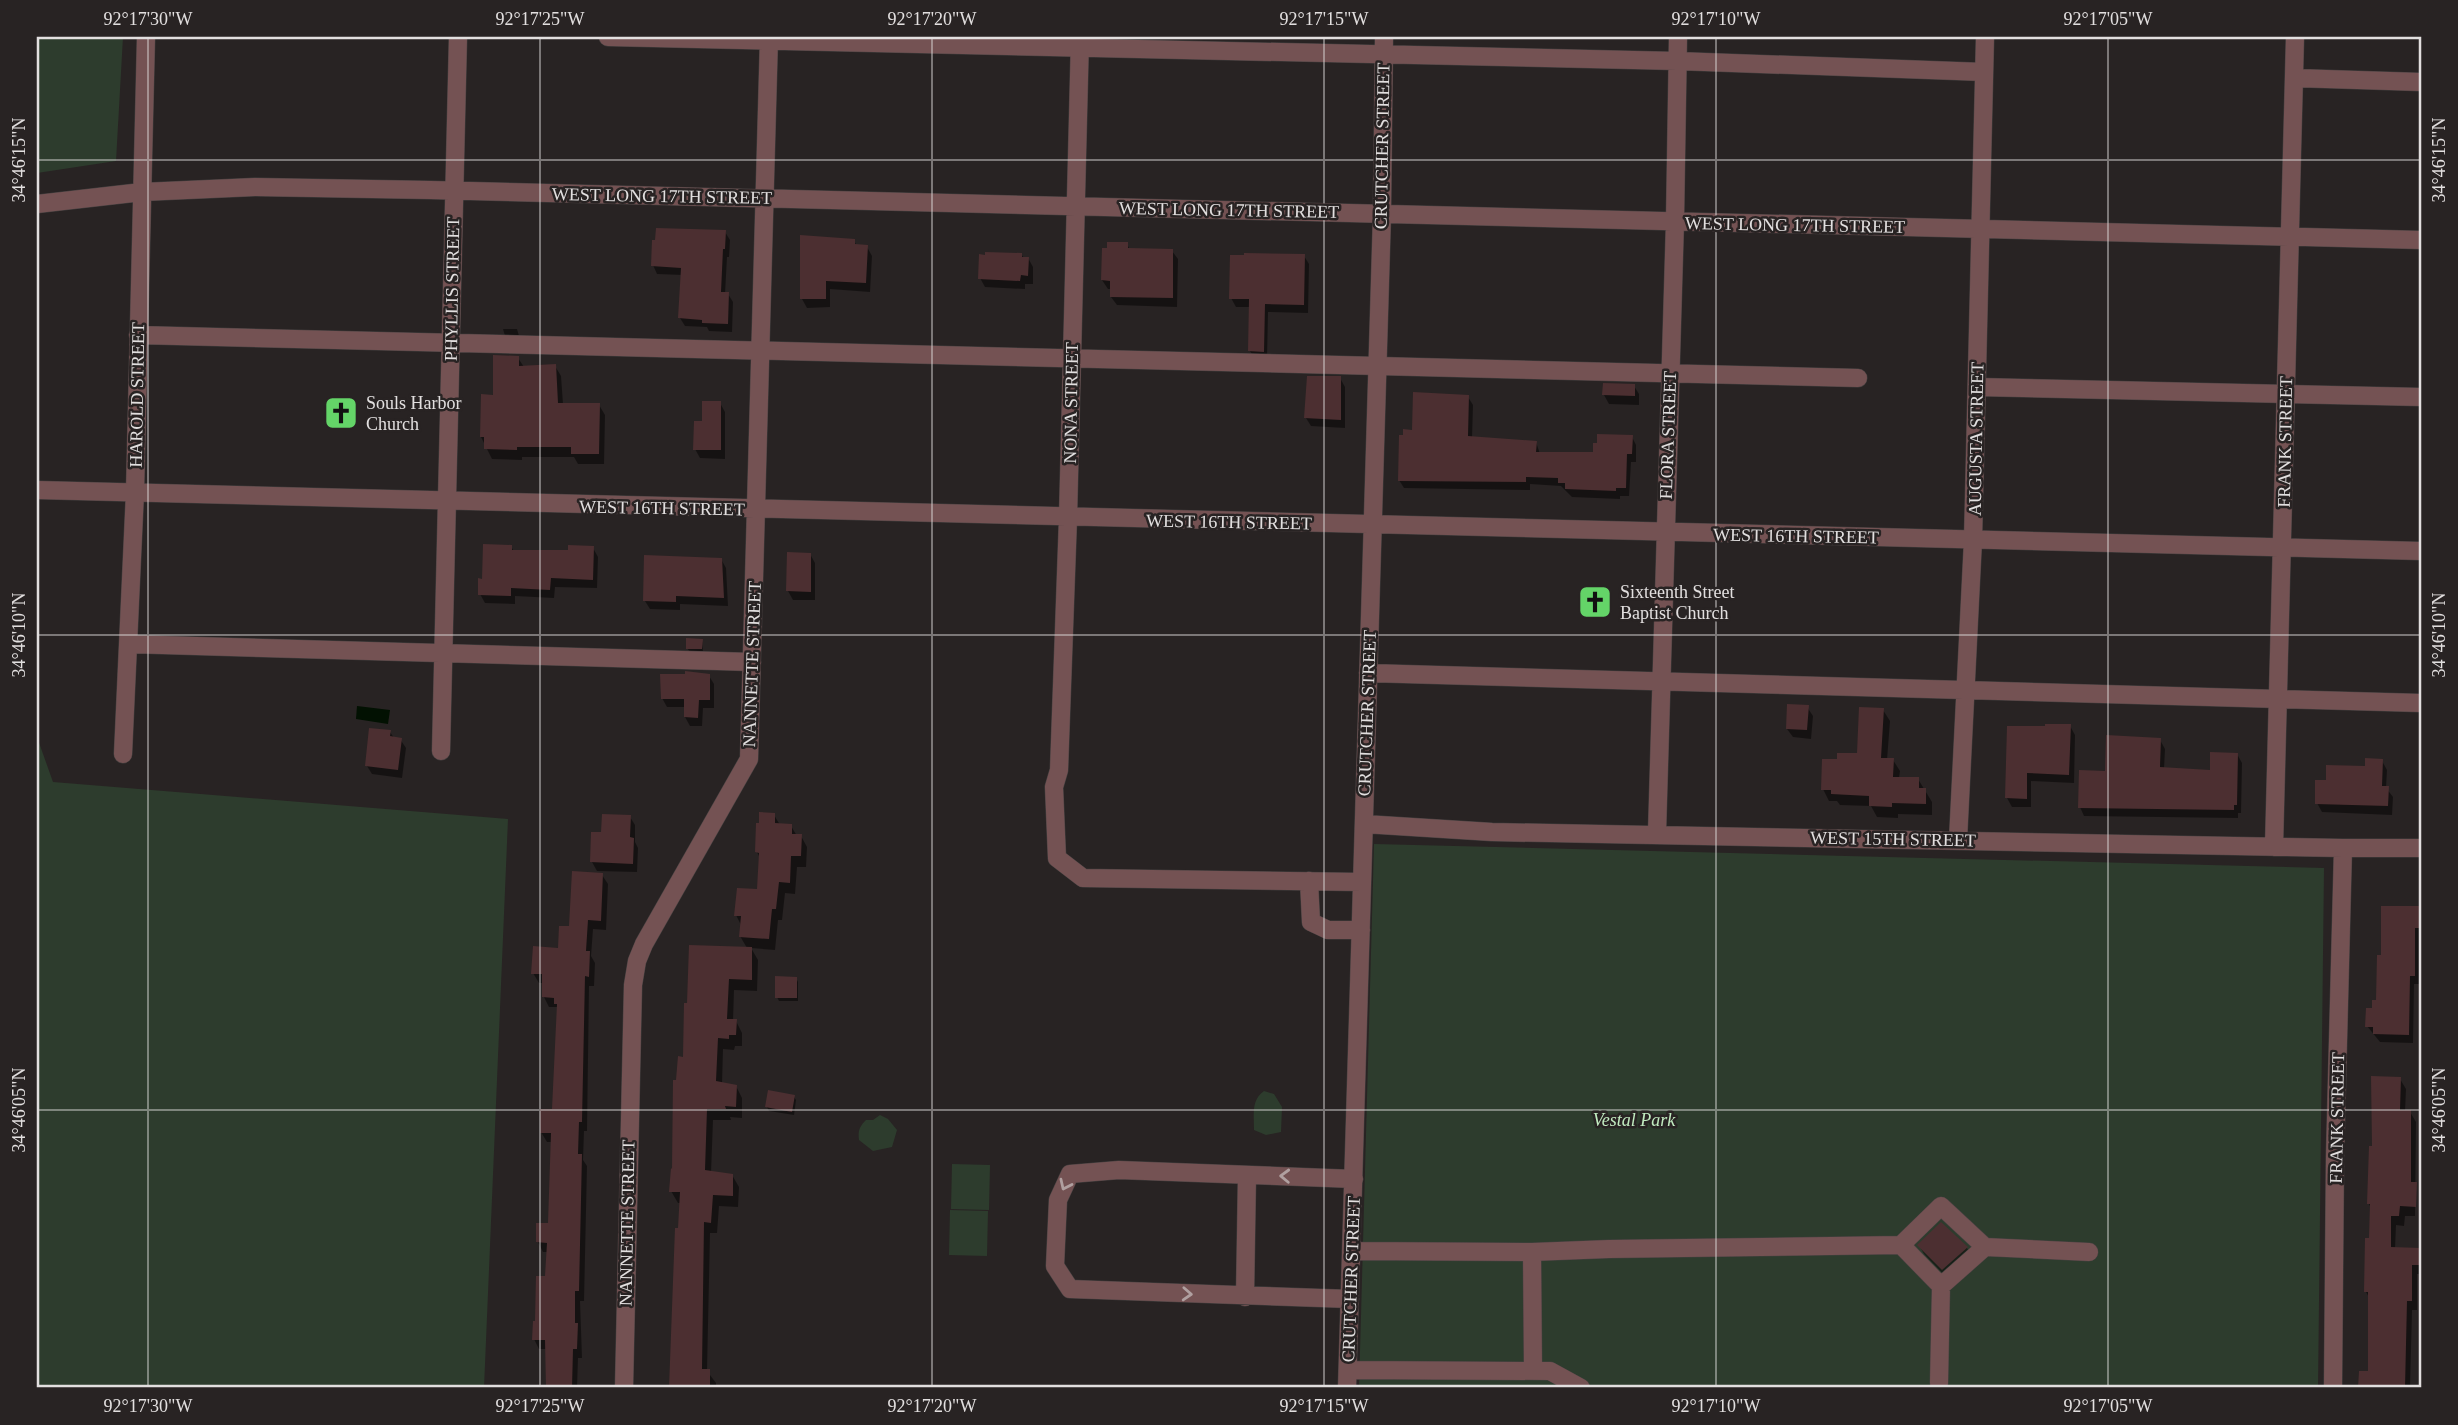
<svg xmlns="http://www.w3.org/2000/svg" width="2458" height="1425" font-family="Georgia,serif">
	<rect width="100%" height="100%" fill="#282323"/>
	<!-- green -->
	<path fill="#2d3c2d" d="M37,37H123L116,161L37,173Z
		M37,737L53,782L508,819L484,1388H37Z
		M1374,844L2324,868L2318,1388H1359Z
		M1264,1091L1274,1094L1282,1107L1281,1132L1266,1135L1254,1130C1254,1115 1251,1100 1264,1091Z
		M880,1115L888,1119L897,1130L892,1147L873,1151L859,1140C858,1131 859,1127 866,1120H873Z
		M952,1164L990,1165L989,1210L951,1209Z
		M950,1210L988,1211L987,1256L949,1255Z"/>
	<!-- water -->
	<path fill="#021102" d="M357,706L390,710L388,724L356,719Z"/>
	<!-- shadow -->
	<path fill="#0007" d="M725,232L730,240L729,257H727L725,294H728L733,302L732,332L709,331L707,327L685,326L680,318L683,275L657,274L653,265Z
		M854,241L857,246L867,247L872,256L870,292L830,289V307L807,308L802,299Z
		M1127,244L1130,250L1172,251L1178,259L1177,307L1117,305L1111,297L1112,289H1108L1102,280Z
		M1021,254L1024,258H1028L1033,267V284H1025V289L985,287L980,278Z
		M1304,256L1309,264L1308,313L1268,312L1267,359H1255L1250,351L1251,307H1236L1231,298Z
		M503,329H517L519,336H505Z
		M518,358L524,367L555,366L561,376L563,404L599,405L605,415L604,464H578L574,457H522V460L492,459L481,437L494,397Z
		M1340,378L1345,387V428L1311,426L1306,418Z
		M1634,386L1639,394V405L1609,404L1604,395Z
		M1468,397L1473,405L1472,438L1536,442L1540,454H1595L1632,437L1636,445V462H1631L1629,496H1620V499L1572,497L1561,486L1530,484V490L1404,488L1399,480L1414,431Z
		M720,403L725,412V459L700,458L695,449L704,423Z
		M511,546L514,552H569L593,548L598,557L597,588L555,587L554,598L515,596V604L485,603L480,594L484,581Z
		M810,554L815,563V600H793L788,591Z
		M721,559L726,568L728,606L680,604V610L650,609L645,601Z
		M702,640L703,652H690L687,648Z
		M687,676H709L714,684V708H703L702,726H690L685,717L686,707H667L662,698Z
		M1807,707L1813,716L1811,739L1793,737L1787,729Z
		M1883,710L1890,721L1887,760H1893L1900,771L1899,778L1918,779L1932,802V815L1898,814V818L1877,817L1871,806L1840,805L1837,801H1829L1823,789L1838,761L1858,755Z
		M2070,726L2075,735L2074,783L2031,781V807H2012L2007,798L2008,727Z
		M390,732L394,738L400,739L406,748L402,778L372,774L367,766Z
		M2160,740L2165,749L2164,769L2211,772L2237,754L2242,763L2241,813H2238V818L2084,816L2080,807L2107,773Z
		M2382,761L2387,770L2386,788L2393,797L2392,815L2322,812L2317,803L2327,782Z
		M774,815L780,825L791,826L797,836H801L807,847L806,867H797L795,894L785,893L782,920H778L775,950L751,948L758,960L757,991L734,990L733,1021H736L742,1033V1046H735L734,1050L723,1049L722,1084L736,1086L742,1098V1118L730,1117L731,1120H713L711,1173L732,1175L739,1187L738,1207L719,1206L717,1233H710L707,1371L716,1383V1388H671L676,1230H680L681,1203H678L671,1191L678,1081L684,1058L686,1005L747,948L740,936L741,925L736,915L758,891L760,858L757,852Z
		M630,817L635,825V842L638,848L637,872L597,871L592,862L603,834Z
		M602,875L608,884L606,930L593,929L591,956L595,963L594,986H589L587,1131H584L583,1160L587,1166L584,1301H580L582,1358H578L577,1388H548L546,1349H539L534,1339L547,1277L548,1252H543L538,1242L549,1225L552,1142H547L541,1132L553,1111L558,1007H549L544,997V983H539L533,973L560,949Z
		M2420,908L2421,950H2419V984H2414L2413,1043L2380,1042L2367,1026L2378,1002L2382,957Z
		M796,978L798,982V1001H779L777,997Z
		M2400,1079L2406,1089L2405,1112H2410L2416,1122L2415,1216H2405L2404,1226L2396,1225L2395,1249L2421,1250V1274H2417V1310H2412L2410,1388H2360V1372L2369,1373L2370,1299L2366,1292L2370,1240L2371,1208L2369,1204L2374,1148Z
		M794,1097L796,1100L794,1115L769,1111L767,1107Z
		M1919,1245L1967,1248L1972,1256L1947,1278L1924,1254Z"/>
	<!-- building -->
	<path fill="#4c2f31" d="M656,228L726,230L725,249H723L721,292H729L728,324L702,323V320L678,318L681,268L651,266L652,240H655Z
		M800,235L855,239V244L868,245L866,283L826,281V299H800Z
		M1107,242H1128V248L1173,249V298L1110,297V281L1101,280L1102,248H1107Z
		M985,252L1022,253V257H1029L1028,276L1021,275L1020,281L978,279L979,254L985,255Z
		M1244,253L1305,254L1304,305L1265,304L1264,352L1248,351L1249,299H1229L1230,255H1244Z
		M493,355L519,356V366L556,364L558,403H600L599,454H571V447H517V450L484,449V437H480L481,394L493,395Z
		M1307,376H1341V420L1304,418Z
		M1603,383L1635,384V396L1602,395Z
		M1413,392L1469,395L1468,436L1537,441L1536,452H1593V443H1597V434L1633,435L1632,454H1627L1626,488H1616V491L1565,489V483H1558V478L1526,477V482L1398,481L1399,435H1403V429L1412,430Z
		M702,401H721V450H693L694,421H702Z
		M483,544L512,545V550H568V545L594,546L593,580L551,578L550,590L511,588V596L478,595V578L482,579Z
		M787,552L811,553V592L786,591Z
		M644,555L722,558L724,598L676,596V602L643,601Z
		M686,638L703,639L702,649H686Z
		M685,671L710,674V700H699L698,718L684,717V699H661L660,674H685Z
		M1787,704L1809,705L1807,730L1786,729Z
		M1859,707L1884,708L1881,758H1894L1893,777H1919V788H1926V804L1892,803V807L1869,806V796L1831,794V790H1821L1822,759H1837V753H1857Z
		M2045,724H2071L2069,775L2027,773V799L2005,798L2007,726H2045Z
		M369,728L391,730L390,736L402,738L398,770L365,766Z
		M2106,735L2161,738L2160,767L2210,770V752L2238,753L2237,805H2234V810L2078,808L2079,770L2105,771Z
		M2365,758L2383,759L2382,786H2389L2388,806L2315,804V780H2326V765L2365,766Z
		M759,812L775,813V823L792,824V834H802L801,856H791L790,883L779,882L776,909H772L769,939L739,937L741,916H734L737,888L757,889L759,853L755,852L756,823H759Z
		M602,814L631,815L630,837L634,838L633,864L590,862L591,832H601Z
		M572,871L603,873L601,921L588,920L586,951H590L589,977L585,976L582,1122H579L578,1154H582L579,1291H575V1323H578L577,1349H573L572,1388H546L545,1340H532L533,1321H535L536,1276H545L547,1243L536,1242V1223H548L551,1133H540V1109H552L557,1004H554V998L542,997V974H531L533,946L558,948L559,926H569Z
		M2381,906H2421L2420,928H2415V976H2410L2409,1035L2373,1034V1027H2365L2366,1008H2372V1000H2376L2377,955H2381Z
		M689,945L752,947V980L729,979L727,1019H737L736,1035H729V1039L718,1038L716,1081L737,1085L736,1107L725,1106L726,1109H707L705,1170L733,1174V1196L713,1195L711,1223L704,1222L702,1369H710V1387L669,1388L675,1228H678L680,1192H669L671,1168L672,1169L673,1080H676L678,1056L683,1057L684,1003H687Z
		M775,976L797,977V998H775Z
		M2371,1076L2401,1077L2400,1110H2411V1182H2417L2416,1207L2400,1206L2399,1216H2391V1247L2421,1248V1265H2412V1301H2407L2405,1388H2358L2359,1371H2368V1292H2364L2365,1238H2369L2370,1204H2367L2369,1146H2372Z
		M768,1090L795,1095L792,1112L765,1107Z
		M1941,1222L1968,1247L1942,1270L1917,1245Z"/>
	<g fill="none" stroke-linecap="round" stroke-linejoin="round">
		<defs>
			<path id="minor" d="M608,37L1677,61L1984,72
				M1080,37L1068,518L1059,770L1054,787L1057,858L1083,878L1362,882
				M2294,78L2421,82
				M37,204L142,192L255,187L430,190L2421,240
				M138,335L1858,378
				M1977,387L2421,397
				M37,490L2421,551
				M128,644L752,662
				M1368,673L2421,703
				M441,751L458,37
				M123,754L135,492L146,37
				M1364,824L1492,832L2343,848H2421
				M1657,833L1675,221L1678,37
				M1958,840L1973,540L1985,37
				M2274,847L2295,37
				M1309,881L1311,922L1328,930H1361
				M1901,1245L1941,1286
				M1351,1251L1532,1252L1609,1249L1901,1245L1941,1206L1985,1247L2089,1252
				M1532,1252L1533,1369
				M1245,1297L1247,1175
				M1350,1299L1070,1289L1055,1266L1058,1200L1070,1174L1119,1170L1354,1179
				M1348,1370L1550,1371L1581,1388
				M1939,1383L1941,1286L1985,1247
				M624,1388L633,985L637,961L644,944L749,759L769,37
				M1347,1388L1382,214L1384,37
				M2333,1388L2335,1157L2343,848"/>
		</defs>
		<!-- minor casing -->
		<use href="#minor" stroke="#464141" stroke-width="19"/>
		<!-- minor -->
		<use href="#minor" stroke="#745253" stroke-width="18"/>
	</g>
	<!-- one-way arrows -->
	<defs><path id="oneway-chevron" d="M-2-3.5L2.5 0L-2 3.5" fill="none" stroke-width="1.6" stroke-linecap="round" stroke-linejoin="round" transform="scale(1.75)"/></defs>
	<g stroke="#b0a0a0">
		<use href="#oneway-chevron" transform="translate(1285 1176) rotate(-178)"/>
		<use href="#oneway-chevron" transform="translate(1065 1185) rotate(115)"/>
		<use href="#oneway-chevron" transform="translate(1187 1294) rotate(3)"/>
	</g>
	<!-- ticks -->
	<path fill="none" stroke="#e2dfdf" stroke-width="2" stroke-opacity="0.45" d="M148,37V1388M540,37V1388M932,37V1388M1324,37V1388M1716,37V1388M2108,37V1388M37,160H2421M37,635H2421M37,1110H2421"/>
	<!-- icons -->
	<defs>
		<symbol id="church-square" viewBox="-11 -11 22 22"><rect x="-9" y="-9" width="18" height="18" rx="4" fill="#64d468" stroke="#282323"/><path d="M-1.2-6h2.4v3.5h3.3v2.4h-3.3V6h-2.4V-.1h-3.3v-2.4h3.3Z" fill="#111"/></symbol>
	</defs>
	<g fill-rule="evenodd">
		<use href="#church-square" x="322" y="394" width="38" height="38"/>
		<use href="#church-square" x="1576" y="583" width="38" height="38"/>
	</g>
	<g text-anchor="middle" dominant-baseline="central" stroke-width="5" stroke-linejoin="round" paint-order="stroke">
		<!-- street labels -->
		<g font-size="18" fill="#e2dfdf" stroke="#282323">
			<text transform="translate(1382 146) rotate(-89)">CRUTCHER STREET</text>
			<text transform="translate(662 196) rotate(1)">WEST LONG 17TH STREET</text>
			<text transform="translate(1229 210) rotate(1)">WEST LONG 17TH STREET</text>
			<text transform="translate(1795 225) rotate(1)">WEST LONG 17TH STREET</text>
			<text transform="translate(452 289) rotate(-89)">PHYLLIS STREET</text>
			<text transform="translate(137 395) rotate(-89)">HAROLD STREET</text>
			<text transform="translate(1071 403) rotate(-89)">NONA STREET</text>
			<text transform="translate(1668 435) rotate(-88)">FLORA STREET</text>
			<text transform="translate(1976 439) rotate(-89)">AUGUSTA STREET</text>
			<text transform="translate(2285 442) rotate(-89)">FRANK STREET</text>
			<text transform="translate(662 508) rotate(1)">WEST 16TH STREET</text>
			<text transform="translate(1229 522) rotate(1)">WEST 16TH STREET</text>
			<text transform="translate(1796 536) rotate(1)">WEST 16TH STREET</text>
			<text transform="translate(752 664) rotate(-88)">NANNETTE STREET</text>
			<text transform="translate(1367 713) rotate(-88)">CRUTCHER STREET</text>
			<text transform="translate(1893 839) rotate(1)">WEST 15TH STREET</text>
			<text transform="translate(2337 1118) rotate(-89)">FRANK STREET</text>
			<text transform="translate(627 1223) rotate(-89)">NANNETTE STREET</text>
			<text transform="translate(1351 1279) rotate(-88)">CRUTCHER STREET</text>
		</g>
		<!-- poi labels -->
		<g font-size="18" fill="#e2dfdf" stroke="#282323" text-anchor="start">
			<text x="366" y="403">Souls Harbor<tspan x="366" dy="21">Church</tspan></text>
			<text x="1620" y="592">Sixteenth Street<tspan x="1620" dy="21">Baptist Church</tspan></text>
		</g>
		<!-- park labels -->
		<g font-size="18" font-style="italic" fill="#c1ebc0" stroke="#282323">
			<text x="1634" y="1120">Vestal Park</text>
		</g>
	</g>
	<!-- border -->
	<rect width="2458" height="1425" fill="none" stroke="#282323" stroke-width="77"/>
	<rect x="38" y="38" width="2382" height="1348" fill="none" stroke="#e2dfdf" stroke-width="2.5"/>
	<g font-size="18" text-anchor="middle" fill="#e2dfdf">
		<text x="148" y="25">92°17'30"W</text>
		<text x="540" y="25">92°17'25"W</text>
		<text x="932" y="25">92°17'20"W</text>
		<text x="1324" y="25">92°17'15"W</text>
		<text x="1716" y="25">92°17'10"W</text>
		<text x="2108" y="25">92°17'05"W</text>
		<text transform="translate(19 160) rotate(-90)" y="6">34°46'15"N</text>
		<text transform="translate(2439 160) rotate(-90)" y="6">34°46'15"N</text>
		<text transform="translate(19 635) rotate(-90)" y="6">34°46'10"N</text>
		<text transform="translate(2439 635) rotate(-90)" y="6">34°46'10"N</text>
		<text transform="translate(19 1110) rotate(-90)" y="6">34°46'05"N</text>
		<text transform="translate(2439 1110) rotate(-90)" y="6">34°46'05"N</text>
		<text x="148" y="1412">92°17'30"W</text>
		<text x="540" y="1412">92°17'25"W</text>
		<text x="932" y="1412">92°17'20"W</text>
		<text x="1324" y="1412">92°17'15"W</text>
		<text x="1716" y="1412">92°17'10"W</text>
		<text x="2108" y="1412">92°17'05"W</text>
	</g>
</svg>
